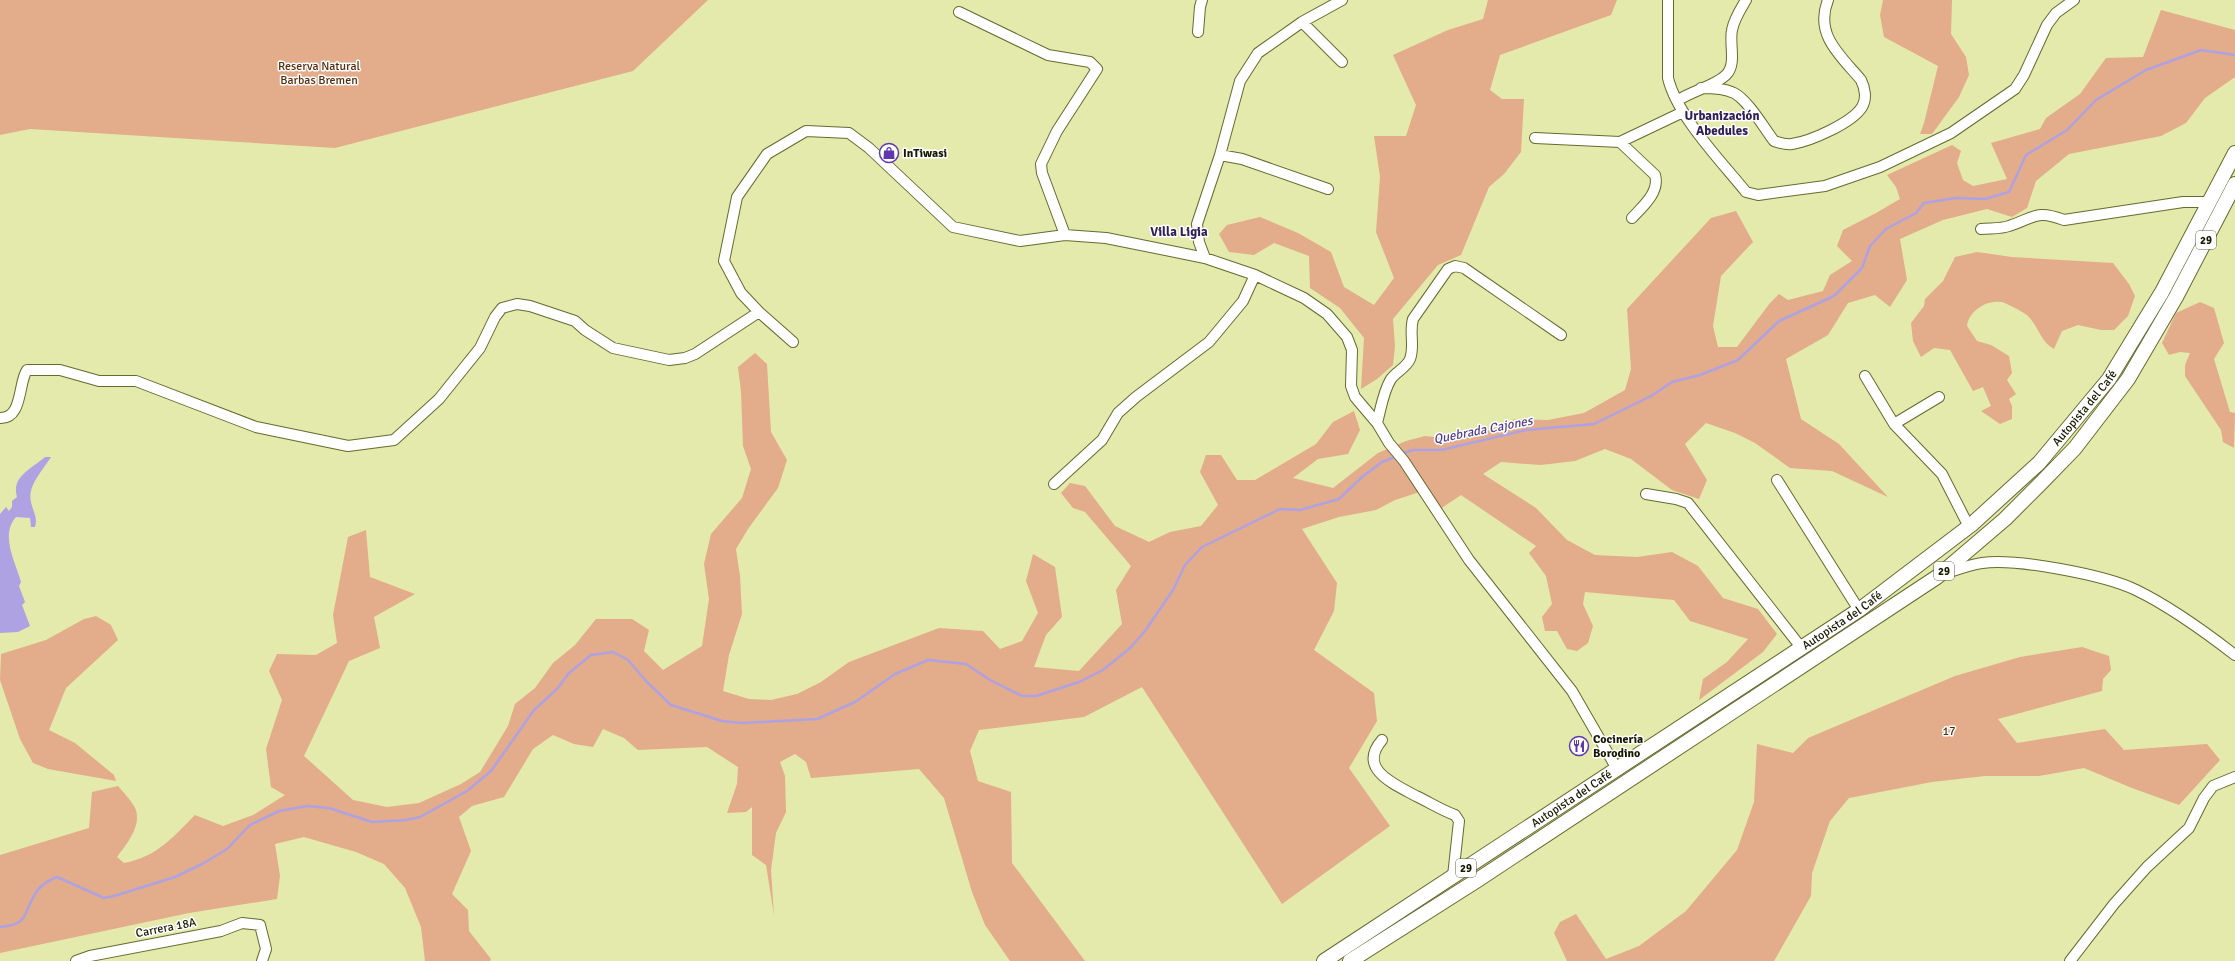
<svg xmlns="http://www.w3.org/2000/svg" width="2235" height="961" font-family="Signika,sans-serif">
	<rect width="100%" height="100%" fill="#e4eaab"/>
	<!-- green -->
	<path fill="#e3ac8a" d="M0,0H708L633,71L335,148L30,129L0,135Z
		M1488,0H1617L1611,15L1500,55L1490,90L1502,99H1524L1521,152L1504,174L1489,187L1461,255L1438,265L1393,319L1395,346L1393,365L1377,379L1361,389L1364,338L1340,308L1310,288L1309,256L1274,243L1254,255L1229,252L1219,234L1227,225L1260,217L1298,233L1331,252L1344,287L1374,305L1394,278L1376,232L1380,177L1374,136H1406L1416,105L1393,55L1448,30L1483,19Z
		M1883,0H1952L1951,34L1966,57L1969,75L1959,97L1932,134H1920L1924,123L1938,66L1884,37L1880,15Z
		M2161,10L2235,30V77L2205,98L2186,123L2161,136L2069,154L2036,181L2027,208L2012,217L1987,209L1943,220L1900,239L1907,280L1890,307L1875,295L1848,303L1828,335L1786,359L1801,419L1839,444L1888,497L1832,471L1790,468L1755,443L1735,433L1706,423L1685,444L1707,480L1699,499L1672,490L1631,459L1605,449L1575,461L1541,465L1501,462L1483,474L1536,508L1567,540L1595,555L1637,557L1672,552L1698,566L1723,598L1758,609L1777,634L1763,652L1699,700L1703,679L1727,662L1748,639L1690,621L1674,600L1585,592L1583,604L1593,626L1588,643L1577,651L1567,649L1557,631H1545L1542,617L1552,604L1546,576L1529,553L1536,546L1461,495L1440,509L1429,489L1395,500L1376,510L1339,517L1302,529L1337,583L1334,611L1314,650L1374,693L1377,721L1349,768L1390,826L1282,904L1142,687L1084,717L979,730L970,751L978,781L1011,792L1012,863L1085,961H1010L985,925L972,892L944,798L919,769L811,778L806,762L795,754L780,762L785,776L786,812L776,833L771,870L774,915L766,865L752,855V807L746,812L727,813L737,784L738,767L707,747L638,750L624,738L603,729L593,747L574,744L553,735L533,749L504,797L472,806L459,817L471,851L452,894L468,910L469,931L491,959L490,961H425L421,927L405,888L384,864L356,852L304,837L275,844L280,876L277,899L189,913L0,953V855L89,828L92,792L118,786C123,792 130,799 134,806C144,823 127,844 117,857L124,863C157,857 173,837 195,815L223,826L253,815L285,795L271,787L266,749L282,700L269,671L277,654L316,655L337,643L333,615L348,537L366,530L370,577L415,594L374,617L380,648L349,661L304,756L353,800L387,807L419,803L461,784L480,772L508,726L515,704L535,688L553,663L575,645L596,619H632L649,630L644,651L663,670L702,646L709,599L704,564L711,534L742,498L751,469L743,446L741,392L738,367L755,353L767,364L771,432L787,460L778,488L748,529L736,549L740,576L742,614L729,655L723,691L749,699L771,700L797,694L821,682L849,662L939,628L983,631L1000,649L1022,641L1038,613L1026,581L1033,554L1055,567L1062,617L1046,635L1034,667L1079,671L1122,624L1116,590L1131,566L1085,512L1073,508L1061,493L1070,483L1085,486L1115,526L1149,542L1170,532L1201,526L1218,505L1200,472L1206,455H1221L1237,480H1255L1316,444L1333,422L1354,411L1360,430L1348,454L1318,459L1293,478L1333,488L1378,453L1406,441L1425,436L1453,439L1485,432L1515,419L1548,420L1584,413L1625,390L1631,369L1627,309L1711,218L1736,211L1753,242L1721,276L1713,326L1718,347H1737L1770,303L1779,294L1788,300L1823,291L1830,275L1852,261L1837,246L1843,230L1876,213L1900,199L1896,187L1887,175L1952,145L1961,151L1957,163L1963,180L1973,186L2007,179L1991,143L2040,129L2046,118L2080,94L2106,58L2143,57Z
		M1977,252L2012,257L2113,263L2129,284L2135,296L2128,316L2114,330H2101L2078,325L2062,331L2054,349C2040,341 2039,327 2028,316C2025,313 2005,302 2001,302C1986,300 1969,311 1967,326L1977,341L1991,345L2009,356L2012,373L2007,380L2016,394L2009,399L2012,406V419L2000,424L1981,411L1991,406L1983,387L1973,391L1950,350L1934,348L1921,357L1913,341L1911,323L1924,306L1925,299L1943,281L1955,257Z
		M2200,302L2214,308L2224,343L2214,359L2230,412L2235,413L2234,448L2223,442L2221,430L2185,376V365L2190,353L2180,352L2169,355L2162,343L2176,313Z
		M96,616L111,625L118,640L66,688L49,730L75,743L114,775L116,781L48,769L33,763L20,739L0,680L1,654L46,640L84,619Z
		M2082,647L2109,656L2111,670L2103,679L2102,691L1998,719L2017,743L2105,729L2124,750L2207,744L2220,760L2179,805L2132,788L2084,768L2039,776H1985L1932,782L1849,798L1830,821L1812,873L1811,896L1774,961H1567L1554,933L1560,922L1576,914L1606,959L1639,946L1686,911L1737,850L1754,802L1757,744L1793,753L1808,738L1955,676L2020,657Z"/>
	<!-- water -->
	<path fill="#afa2e2" d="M45,457H51C43,470 27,486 31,502C33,512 38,517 35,527H31L30,518L16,517C0,535 15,561 21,582L19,586L25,602L22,605L30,626L18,632L0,633V514L6,507L9,511L12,507V501L17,497C11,477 31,469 45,457Z"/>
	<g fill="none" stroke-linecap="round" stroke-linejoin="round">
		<!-- stream -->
		<path stroke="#afa2e2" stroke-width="2.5" d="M1401,454L1413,450H1441L1526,430L1594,424L1651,396L1672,382L1700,375L1738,360L1779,321L1834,296L1862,268L1870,246L1886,229L1916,213L1924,203L1956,198L1985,199L2009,192L2026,155L2067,130L2096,100L2146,70L2201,50L2235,55
			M0,927C30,924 22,915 35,894C40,885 48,881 57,877L104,898L114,896L175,877L204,863L227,849L250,825L279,811L307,806L329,808L372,822L406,820L420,817L467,791L491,771L534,710L557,689L569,673L591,655L613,652L628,660L647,682L671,705L722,721L741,723L817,719L855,702L895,674L928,660L966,664L990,680L1022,696H1036L1079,682L1103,670L1130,648L1145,631L1173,590L1185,565L1202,547L1280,509L1300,510L1339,499L1362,477L1382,462L1397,456"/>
		<defs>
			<path id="minor" d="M1668,0V78C1677,116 1721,161 1746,192L1758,195L1825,186L1880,167L1951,133L2015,89L2024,75L2047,25L2056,13L2074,0
				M959,12L1048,55L1090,62L1097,69L1057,131L1041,164L1042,173L1065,235
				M1302,22L1342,62
				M1198,32L1200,7L1202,0
				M1701,88C1711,88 1724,88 1734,93C1748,100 1764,128 1774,141C1780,143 1786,145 1792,144C1811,141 1852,123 1862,107C1867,99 1865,88 1861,80C1841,56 1814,35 1828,0
				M1677,101C1691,91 1715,86 1726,75C1737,64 1729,44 1732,30C1734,19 1740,10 1746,0
				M1535,138L1620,142L1683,112
				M1620,142L1655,175C1660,192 1643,206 1632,218
				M1220,155L1242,159L1328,189
				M1981,229C1990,228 2001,229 2009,226C2034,218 2036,209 2064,220L2183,202H2209
				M1205,258L1199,242L1197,224L1220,155L1240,81L1258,53L1302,22L1342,0
				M793,342L759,312L741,293L724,261L737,197L767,154L806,131L849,133L869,148L953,227L1020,241L1065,235L1106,238L1205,258L1255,275L1304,298L1327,314L1347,337L1352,350L1351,386L1355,397L1377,423L1389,443L1404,461L1469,560L1572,691L1617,769
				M1865,376L1894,424L1942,474L1966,521L1971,525
				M0,418C23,419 18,383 27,370H60L99,381H136L256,427L348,446L394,440L439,399L480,348L495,317L502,308L517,304L530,306L575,321L585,330L613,348L669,360L685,358L695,354L759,312
				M1377,423C1381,408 1383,392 1391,379C1396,372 1407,367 1410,359C1415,346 1409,333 1413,319L1448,269L1455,266L1464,268L1561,335
				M1894,424L1939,397
				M1777,480L1859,610
				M1054,484L1102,440L1118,413L1136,397L1209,342L1243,301L1255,275
				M1646,494L1676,499L1688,503L1800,646
				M1944,574C1956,570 1968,565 1982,563C2016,558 2105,575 2136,590C2171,607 2204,631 2235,655
				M1382,740C1357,769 1394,784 1416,796C1429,802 1441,810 1455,815L1459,821L1453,876
				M76,961L90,956L221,931L242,923L260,925L266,949L262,961
				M2070,961L2114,904L2147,867L2189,828L2204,798L2213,786L2235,777"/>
			<g id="highway">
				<path id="s1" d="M1324,961L1859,610L1971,525L2039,463L2109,379L2162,292L2235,153"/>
				<path d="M1350,961L1476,881L1937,577L2005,519L2042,482L2075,448L2128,379L2176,297L2235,184"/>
			</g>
		</defs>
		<!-- minor casing -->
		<use href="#minor" stroke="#666a2f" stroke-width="12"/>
		<!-- highway casing -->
		<use href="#highway" stroke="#666a2f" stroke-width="16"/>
		<!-- minor -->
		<use href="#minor" stroke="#fff" stroke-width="10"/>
		<!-- highway -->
		<use href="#highway" stroke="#fff" stroke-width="14"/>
	</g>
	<!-- icons -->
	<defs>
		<symbol id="shop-ring" viewBox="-11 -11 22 22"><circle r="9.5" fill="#fff" stroke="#5f38b0" stroke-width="1.5"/><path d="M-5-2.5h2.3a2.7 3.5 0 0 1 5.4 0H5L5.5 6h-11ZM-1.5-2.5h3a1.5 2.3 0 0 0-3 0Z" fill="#5f38b0"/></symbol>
		<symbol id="restaurant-ring" viewBox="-11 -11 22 22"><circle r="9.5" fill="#fff" stroke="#5f38b0" stroke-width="1.5"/><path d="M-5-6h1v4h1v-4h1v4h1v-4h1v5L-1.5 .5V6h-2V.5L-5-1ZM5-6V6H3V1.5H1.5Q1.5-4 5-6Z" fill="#5f38b0"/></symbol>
	</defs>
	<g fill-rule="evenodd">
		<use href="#shop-ring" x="878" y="142" width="22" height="22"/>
		<use href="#restaurant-ring" x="1568" y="735" width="22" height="22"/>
	</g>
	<g text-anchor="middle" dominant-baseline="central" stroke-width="3" stroke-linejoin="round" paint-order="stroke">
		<!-- shield labels -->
		<g fill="#fff" stroke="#5c5d4d" stroke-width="1">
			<rect x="2196" y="231" width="20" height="18" rx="3"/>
			<rect x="1934" y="562" width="20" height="18" rx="3"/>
			<rect x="1456" y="859" width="20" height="18" rx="3"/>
		</g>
		<g font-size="11" font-weight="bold" fill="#161801">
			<text x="2206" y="240">29</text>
			<text x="1944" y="571">29</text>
			<text x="1466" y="868">29</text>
		</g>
		<!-- park labels -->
		<g font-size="12" fill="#542b0d" stroke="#fff">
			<text x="319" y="66">Reserva Natural<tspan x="319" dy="14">Barbas Bremen</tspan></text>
			<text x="1949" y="731">17</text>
		</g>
		<!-- poi labels -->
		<g font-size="12" font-weight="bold" fill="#161801" stroke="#fff" text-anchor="start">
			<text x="903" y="153">InTiwasi</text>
			<text x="1593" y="739">Cocinería<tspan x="1593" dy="14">Borodino</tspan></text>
		</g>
		<!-- street labels -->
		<g font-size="12" fill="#161801" stroke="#fff">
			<text stroke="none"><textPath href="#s1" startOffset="944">Autopista del Café</textPath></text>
			<text stroke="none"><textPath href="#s1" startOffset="620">Autopista del Café</textPath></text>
			<text stroke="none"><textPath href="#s1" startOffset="296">Autopista del Café</textPath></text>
			<text transform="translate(166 928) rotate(-11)">Carrera 18A</text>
		</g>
		<!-- neighbourhood labels -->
		<g font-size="13" font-weight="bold" fill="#2f1e58" stroke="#fff">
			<text x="1722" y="116">Urbanización<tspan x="1722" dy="15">Abedules</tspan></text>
			<text x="1179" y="232">Villa Ligia</text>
		</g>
		<!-- water labels -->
		<g font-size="13" font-style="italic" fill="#543f8b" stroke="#fff">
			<text transform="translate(1483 430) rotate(-11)">Quebrada Cajones</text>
		</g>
	</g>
</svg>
